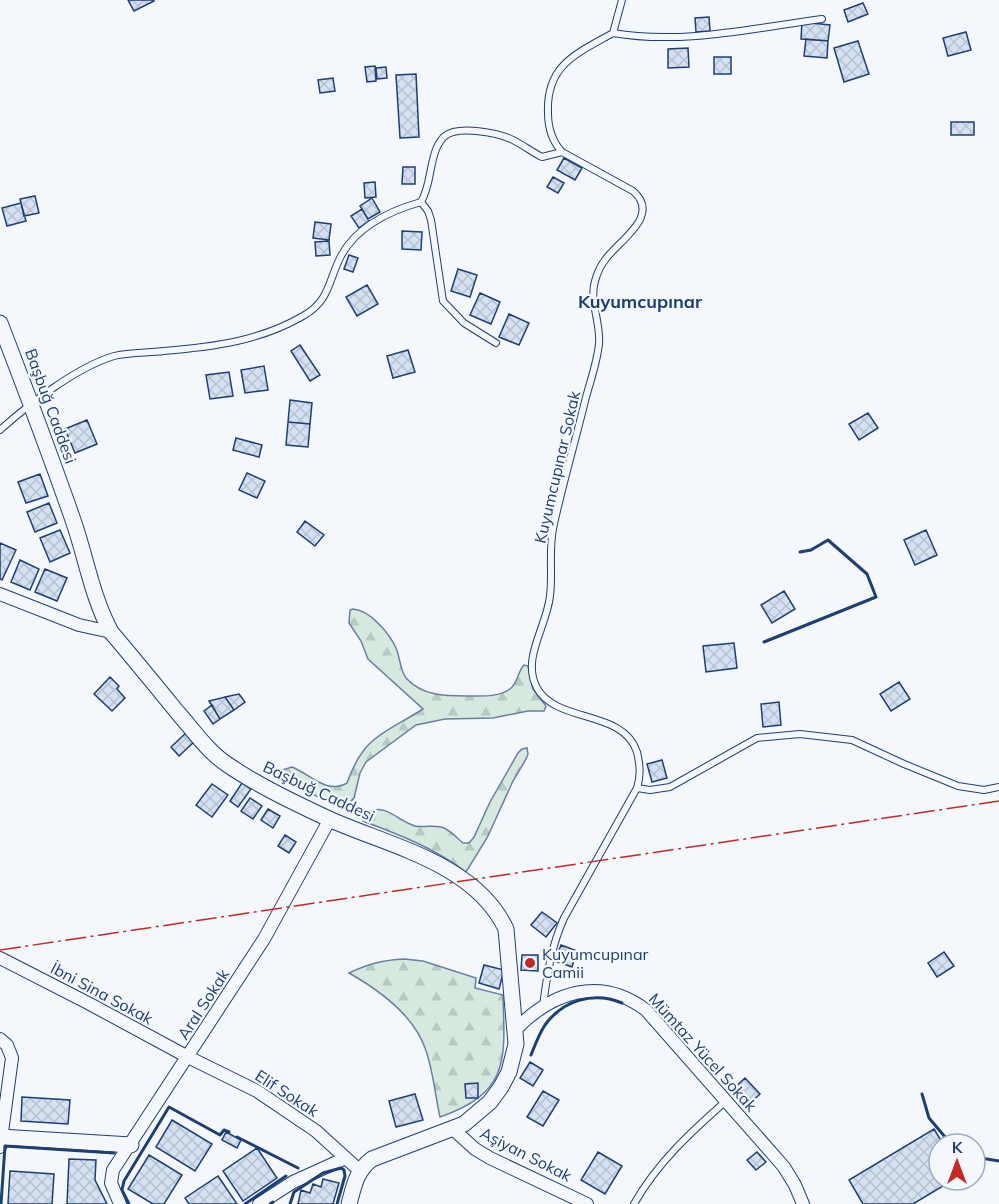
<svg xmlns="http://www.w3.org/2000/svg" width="999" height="1204" font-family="Mulish,sans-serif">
	<defs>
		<pattern id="forest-firs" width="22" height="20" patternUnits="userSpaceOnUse" patternTransform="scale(1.5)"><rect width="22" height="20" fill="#d7e8df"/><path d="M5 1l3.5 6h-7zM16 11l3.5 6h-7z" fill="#b8c8c3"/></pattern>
		<pattern id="building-cross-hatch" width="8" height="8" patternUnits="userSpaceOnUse" patternTransform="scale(1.5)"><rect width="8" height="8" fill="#d5e0f0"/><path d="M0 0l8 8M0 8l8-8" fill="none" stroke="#b6c1d1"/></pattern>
	</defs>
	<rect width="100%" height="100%" fill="#f4f7fb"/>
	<!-- forest -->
	<path fill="url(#forest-firs)" stroke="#687fa3" stroke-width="1.5" d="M353,609C370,610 389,633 396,648C400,657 400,670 406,678C423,697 448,696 471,696C483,696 501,697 511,688C518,682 518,671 524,665L528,666L533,689L546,706L544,711H528L493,718L445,719L416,725L366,762L360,773L354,798L348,804L339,806L329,802L279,778V771L292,767C310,774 327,795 347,783C364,735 384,734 423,709L368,659L361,641L349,623L350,610Z
		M527,748L528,754L526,759L513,781L487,838L466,872C434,848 400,835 363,821L367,812C387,803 397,821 415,826C424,828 436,824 444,828C451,831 458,839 463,843H469L474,837L490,802L518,753L522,749Z
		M404,959L423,961L476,978L475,988L503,995C505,1059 510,1093 440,1117C435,1094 433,1069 425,1048C413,1014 379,990 349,973C368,964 383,960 404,959Z"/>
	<!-- building -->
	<path fill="url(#building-cross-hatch)" stroke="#1d3f73" stroke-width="1.5" d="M128,0H153L154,1L134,11Z
		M863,3L868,14L848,22L844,10Z
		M709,17L710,31L696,32L695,18Z
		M802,22L830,25L828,41L801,39Z
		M966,32L971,50L948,56L943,38Z
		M806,39L828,41L827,58L804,56Z
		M858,41L869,74L844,82L834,48Z
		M688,48L689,67L668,68V49Z
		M714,57H731V74H714Z
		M375,66L376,81L367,82L365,67Z
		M386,67L387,78L377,79L376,68Z
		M416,74L419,137L400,138L396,75Z
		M333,78L335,91L320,93L318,80Z
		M951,122H974V135H951Z
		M564,158L582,168L575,180L557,170Z
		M403,167H415V184H402Z
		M553,177L564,183L558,193L547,187Z
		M375,182L376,197L365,198L364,183Z
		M35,196L39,213L24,216L20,199Z
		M372,198L380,212L368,219L360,206Z
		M21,203L26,221L7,226L2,208Z
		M362,209L369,221L359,228L351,216Z
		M315,222L331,224L329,240L313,238Z
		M402,231L422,232L421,250L402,249Z
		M329,241L330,255L316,256L315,242Z
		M349,255L358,258L353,272L344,269Z
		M458,269L477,275L470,297L451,291Z
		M367,285L378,304L357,316L346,297Z
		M480,293L500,302L491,324L470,315Z
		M509,314L529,323L519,345L499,337Z
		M300,345L320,375L310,381L291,351Z
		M408,350L415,372L393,378L387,356Z
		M264,366L268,390L245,393L241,370Z
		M229,372L233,396L210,399L206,375Z
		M290,400L312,403L310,424L288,422Z
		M868,413L878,428L859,440L849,424Z
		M87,420L97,444L75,453L65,429Z
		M288,422L310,424L308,447L286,445Z
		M236,438L262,445L259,457L233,450Z
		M247,473L265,481L257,498L239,490Z
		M40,474L48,496L26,503L18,482Z
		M49,503L57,523L35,532L27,512Z
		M305,521L324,535L315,546L297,532Z
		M60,530L70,553L50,562L40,538Z
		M926,530L937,555L915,565L904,540Z
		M0,543L16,550L2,580L0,579Z
		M20,560L39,569L30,590L11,582Z
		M45,569L67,578L57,601L35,592Z
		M784,591L795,609L772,623L761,605Z
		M734,643L737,668L706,672L703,646Z
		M110,677L119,686L117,689L125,698L112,711L94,694Z
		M899,682L910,699L891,711L880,694Z
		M239,694L245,702L234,710L225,697Z
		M225,697L234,710L220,719L209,701Z
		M779,702L781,725L763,727L761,704Z
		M212,705L220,719L213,724L204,711Z
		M187,732L195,741L179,756L171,747Z
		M662,760L667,778L652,782L647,764Z
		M242,783L251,789L238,807L230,801Z
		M212,784L228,795L212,817L196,805Z
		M250,798L262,806L253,819L241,811Z
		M268,809L280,816L273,828L261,820Z
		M285,835L296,842L289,853L278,846Z
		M542,912L557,923L546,937L531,925Z
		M561,945L577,951L572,967L555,961Z
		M944,952L954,966L937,977L928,963Z
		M522,955H538V971L521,970Z
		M484,965L504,970L499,989L479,983Z
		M530,1062L543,1070L533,1086L520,1078Z
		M745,1078L760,1094L746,1107L731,1091Z
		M478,1083V1098H466L465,1084Z
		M543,1091L559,1100L543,1126L527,1117Z
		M415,1094L423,1120L396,1127L389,1101Z
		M22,1097L70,1100L68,1124L21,1121Z
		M172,1120L212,1144L195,1171L156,1147Z
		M934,1129L943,1144H939V1180H953L913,1204H863L849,1180Z
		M226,1132L241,1140L237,1148L222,1140Z
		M257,1148L277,1178L243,1201L223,1171Z
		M598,1152L622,1166L605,1194L581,1180Z
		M757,1152L766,1162L756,1170L747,1160Z
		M149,1155L182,1175L164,1204H153L128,1189Z
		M69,1159L96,1160L95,1180L107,1204H67Z
		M10,1171L54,1174L52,1204H8Z
		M218,1176L237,1204H189L185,1198Z
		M323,1179L339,1183L333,1204H298L301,1190L310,1193L313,1184L321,1187Z"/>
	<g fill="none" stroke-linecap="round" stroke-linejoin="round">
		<defs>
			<path id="service" d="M613,33C682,45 754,28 822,19
				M421,202L428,211L431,220L443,301L464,323L496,343
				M0,430C29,404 77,367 114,356C129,352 148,353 164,351C213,347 260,341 303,316C330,301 328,281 341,256C357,226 389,211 421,202C431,185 429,165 437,147C439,143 441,139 445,136C458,125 499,133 513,140C523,145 532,152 542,157L562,152
				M637,788L650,790L670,787L757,738L800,734L852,740L904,764L958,786L984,790L999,787
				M543,1006C547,975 551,947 564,918L637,788C641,775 640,765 637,752C623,709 557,724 537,688C521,659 547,626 550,596C553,572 548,548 554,524C563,483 575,442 585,401C590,382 597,363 599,344C601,323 589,301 595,281C597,274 600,266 605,260C618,241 662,216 633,191L562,152C552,141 548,128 548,113C546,65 576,54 613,33L622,0
				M634,1204C657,1163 691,1132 726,1101"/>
			<path id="minor" d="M0,594L79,625L111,632
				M0,958L88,1003L188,1057L257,1091L316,1131L359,1170
				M515,1030C552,992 600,975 646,1010L784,1167L795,1185L803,1204
				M0,1039L7,1045L12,1058L0,1147
				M453,1129L475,1149L490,1158L587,1204
				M120,1204L111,1183L113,1170L264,939L330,819
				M259,1204L293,1182L346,1158"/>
			<path id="tertiary" d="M0,323C25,388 50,454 73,520C86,557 92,597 111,632C134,659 156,686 178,713C194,731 208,752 228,765C259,786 295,803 329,819C389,846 475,863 506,929L516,1044L509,1072L501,1087L490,1102L464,1124L372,1159C356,1171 354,1186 349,1204
				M0,1137L131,1145"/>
		</defs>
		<!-- service casing -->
		<use href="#service" stroke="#1d3f73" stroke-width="8"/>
		<!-- minor casing -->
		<use href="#minor" stroke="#1d3f73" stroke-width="14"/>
		<!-- tertiary casing -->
		<use href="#tertiary" stroke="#1d3f73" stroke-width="17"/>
		<!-- service -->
		<use href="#service" stroke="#f4f7fb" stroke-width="6"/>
		<!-- minor -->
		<use href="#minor" stroke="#f4f7fb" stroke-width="12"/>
		<!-- tertiary -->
		<use href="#tertiary" stroke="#f4f7fb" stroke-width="15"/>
		<!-- wall -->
		<path stroke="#1d3f73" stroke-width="3" d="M764,642L876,597L867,574L828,540L811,550L800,552
			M531,1055C535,1045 539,1034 545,1025C563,1000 594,991 622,1003
			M922,1094L929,1118L951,1144
			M237,1137L298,1168
			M975,1157L999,1161
			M1,1204L5,1146L114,1153
			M129,1204L122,1190L124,1181L169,1107L220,1135L224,1130L229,1132
			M245,1204L286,1176
			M270,1204L273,1202
			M290,1204L294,1192L323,1173L341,1168L344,1170L345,1176L337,1204"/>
		<!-- power -->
		<path stroke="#c62828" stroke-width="1.5" stroke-dasharray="21 4.5 3 4.5" stroke-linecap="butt" d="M0,950L999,801"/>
	</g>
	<!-- markers -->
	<circle fill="#c62828" stroke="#f4f7fb" stroke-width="2" cx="530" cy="963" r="6"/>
	<g text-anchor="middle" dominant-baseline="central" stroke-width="4.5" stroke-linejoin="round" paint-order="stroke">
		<!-- street labels -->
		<g font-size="16" fill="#1d3f73" stroke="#f4f7fb">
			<text transform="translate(51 406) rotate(70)">Başbuğ Caddesi</text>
			<text transform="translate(557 467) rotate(-77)">Kuyumcupınar Sokak</text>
			<text transform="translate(319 791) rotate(25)">Başbuğ Caddesi</text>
			<text transform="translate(102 993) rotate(28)">İbni Sina Sokak</text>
			<text transform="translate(203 1004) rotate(-57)">Aral Sokak</text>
			<text transform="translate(703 1052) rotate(48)">Mümtaz Yücel Sokak</text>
			<text transform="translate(287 1093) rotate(33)">Elif Sokak</text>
			<text transform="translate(526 1154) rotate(27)">Aşiyan Sokak</text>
		</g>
		<!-- poi labels -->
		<g font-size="16" fill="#1d3f73" stroke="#f4f7fb" text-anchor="start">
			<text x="542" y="954">Kuyumcupınar<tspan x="542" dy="18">Camii</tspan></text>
		</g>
		<!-- neighbourhood labels -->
		<g font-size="18" font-weight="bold" fill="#1d3f73" stroke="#f4f7fb">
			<text x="640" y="301">Kuyumcupınar</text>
		</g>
	</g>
	<!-- north arrow -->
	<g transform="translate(957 1162)"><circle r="28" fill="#f4f7fb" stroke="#9eadc5" stroke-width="1.5"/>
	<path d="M0-4.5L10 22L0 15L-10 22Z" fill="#c62828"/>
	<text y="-9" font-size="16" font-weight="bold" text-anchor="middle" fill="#1d3f73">K</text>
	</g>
</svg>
